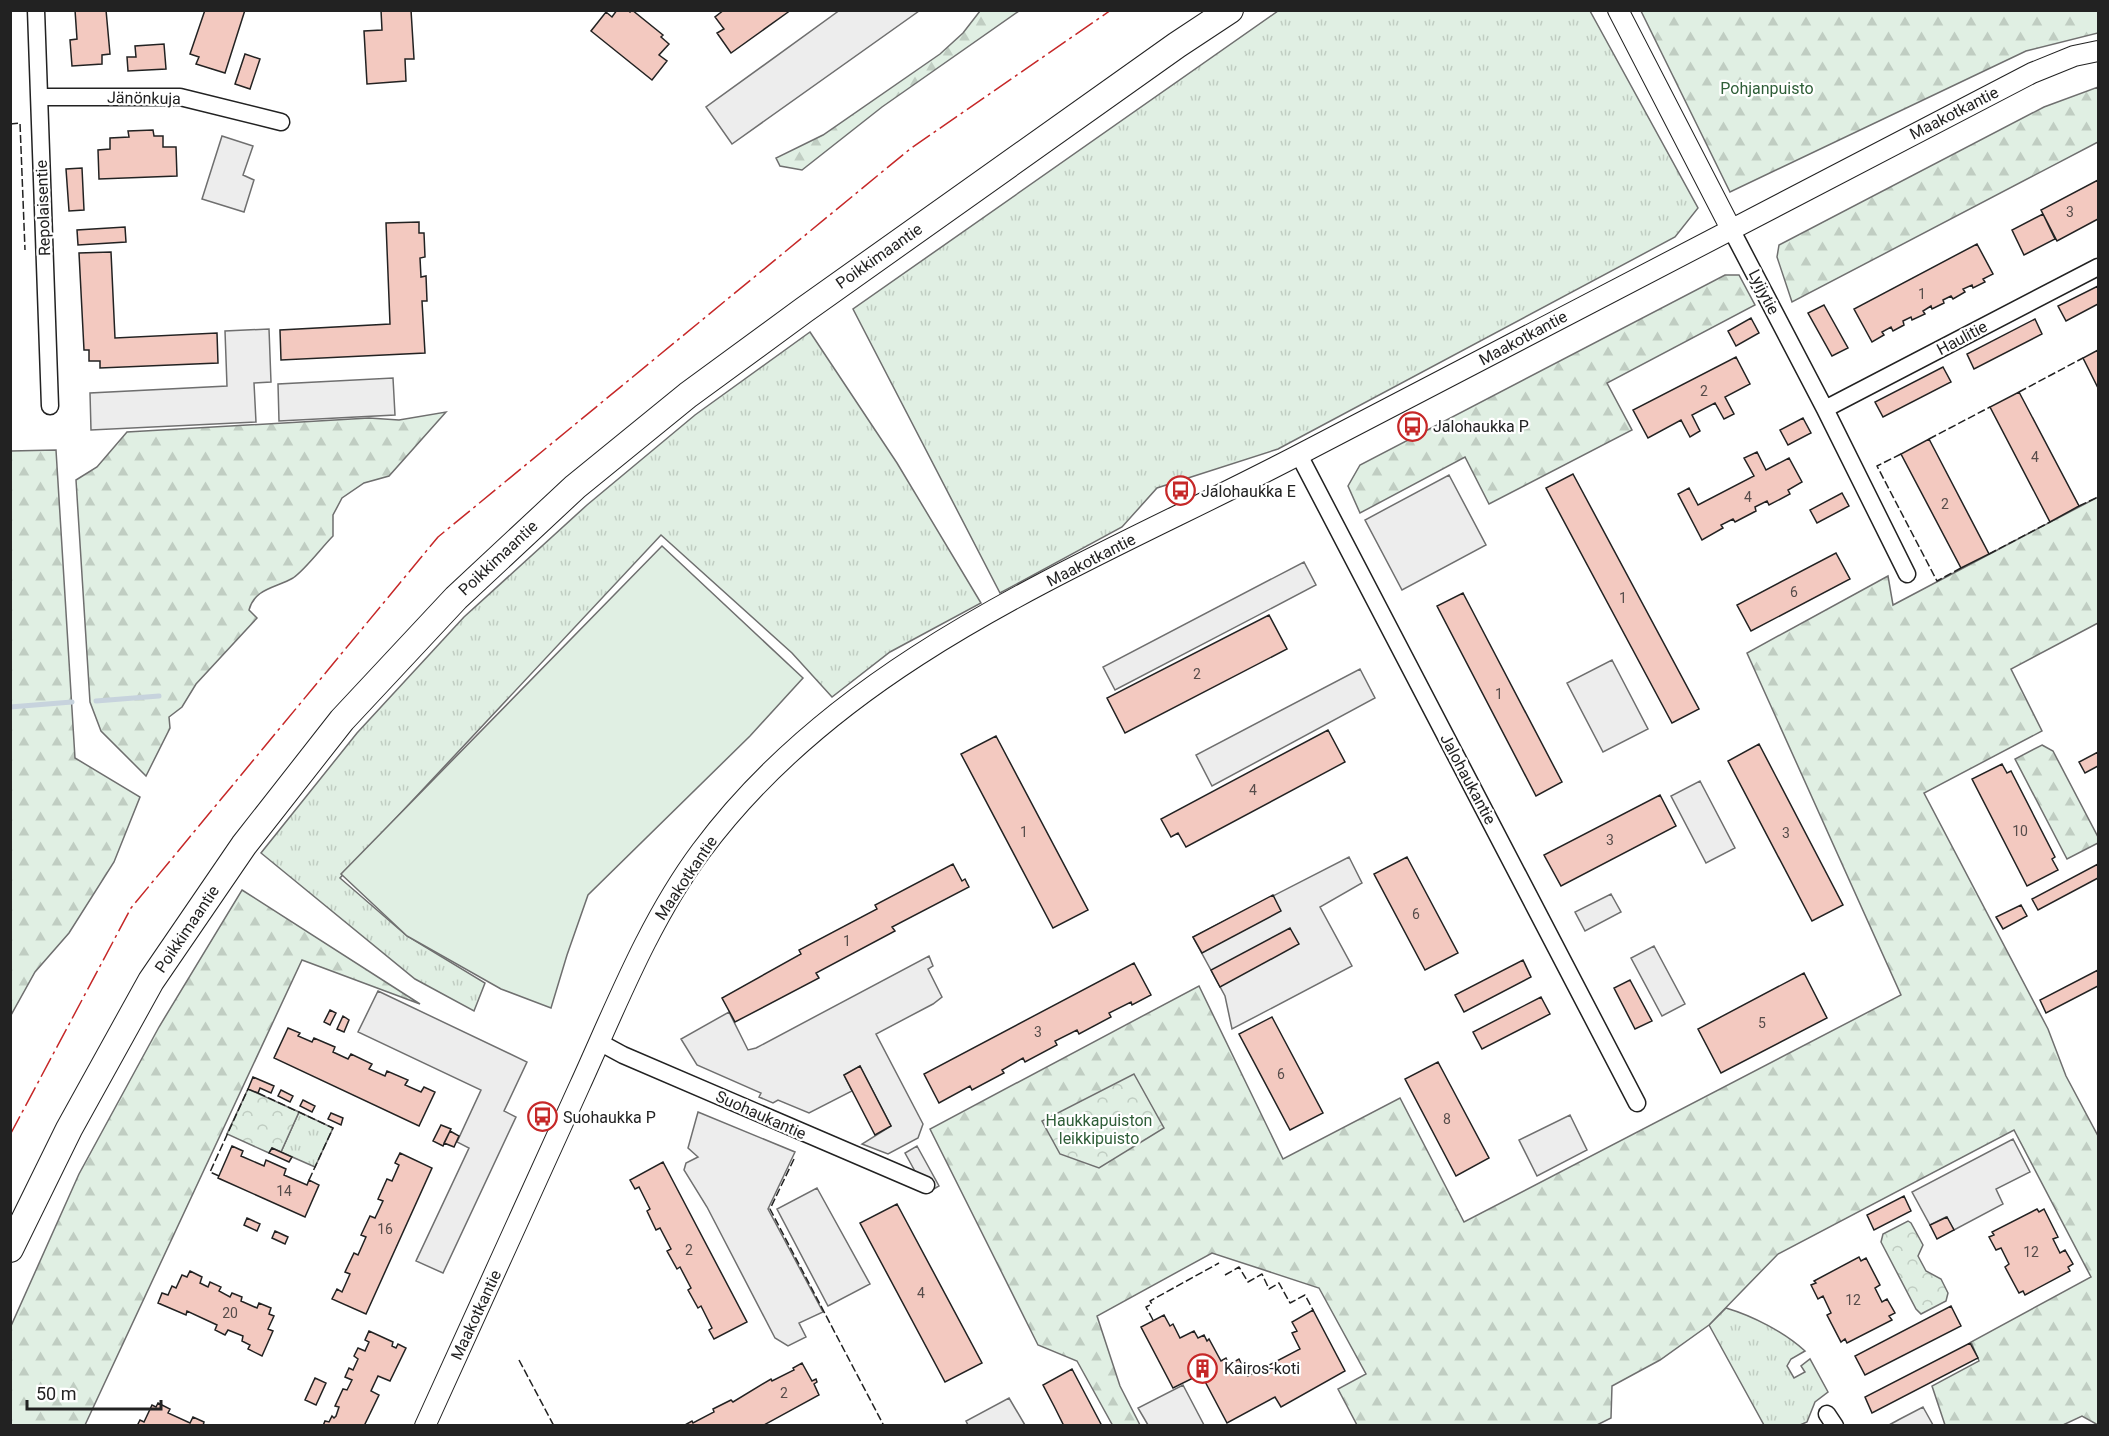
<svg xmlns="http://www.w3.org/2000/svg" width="2109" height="1436" font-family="Roboto,sans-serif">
	<defs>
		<pattern id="grass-tufts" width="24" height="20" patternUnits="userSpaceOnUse" patternTransform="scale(1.5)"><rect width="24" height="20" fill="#e0efe3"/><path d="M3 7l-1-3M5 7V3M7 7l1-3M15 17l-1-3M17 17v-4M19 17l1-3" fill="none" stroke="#c0cdc2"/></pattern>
		<pattern id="forest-firs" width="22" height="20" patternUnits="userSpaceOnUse" patternTransform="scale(1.5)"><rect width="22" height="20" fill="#e0efe3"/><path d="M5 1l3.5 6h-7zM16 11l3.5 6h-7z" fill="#c0cdc2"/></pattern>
		<pattern id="park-crowns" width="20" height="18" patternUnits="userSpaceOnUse" patternTransform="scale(1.5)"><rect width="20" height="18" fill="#e0efe3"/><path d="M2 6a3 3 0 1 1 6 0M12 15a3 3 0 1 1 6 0" fill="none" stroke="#c0cdc2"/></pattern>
	</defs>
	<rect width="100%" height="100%" fill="#fff"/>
	<!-- grass -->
	<path fill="url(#grass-tufts)" stroke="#6f6f6f" stroke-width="1.5" d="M1278,11H1590L1698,208L1675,237L1278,449L1157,488L1122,527L1000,593L853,309Z
		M810,332L897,463L981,603L890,652L832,697L792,653L661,535L340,878L407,936L485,983L474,1011L415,979L261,853L357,733L464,617L587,505L695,415Z
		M299,1112L333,1128L315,1167L281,1152Z
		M1726,1308C1753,1316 1784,1332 1805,1351L1791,1359L1787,1366L1794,1378L1805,1372L1801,1366L1810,1359L1828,1392L1815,1402L1807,1422L1800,1425H1764L1709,1325Z"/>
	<!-- forest -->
	<path fill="url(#forest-firs)" stroke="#6f6f6f" stroke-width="1.5" d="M980,11H1019L882,107L802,170L780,166L776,158L823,135L940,54L963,33Z
		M1641,11H2098V33L2026,51L1730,192Z
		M2098,87V142L1792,302L1777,257L1779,245L2044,107Z
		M1725,275H1739L1755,305L1607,383L1632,430L1489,504L1465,457L1360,513L1348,486L1360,465Z
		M446,412L389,476L364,483L342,498L333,515V536C322,547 305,570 293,578C276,588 255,588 249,610L257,618L196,684L182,707L169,717L170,728L146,776L101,731L90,702L76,480L97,467L127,432L369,418L399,420Z
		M56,450L75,758L140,797L114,862L69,933L35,972L11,1015V451Z
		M2098,497V623L2011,669L2042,731L1924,793L2048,1029L2066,1076L2098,1136V1425L2082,1416L2063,1425H1945L1932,1386L1979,1361L1971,1342L2091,1277L2014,1130L1778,1254L1709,1325L1660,1360L1612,1386L1611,1418L1597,1425H1357L1338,1389L1366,1374L1319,1288L1212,1253L1097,1316L1120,1386L1140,1425L1113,1426L1077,1361L1038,1345L930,1129L1199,986L1283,1159L1400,1098L1464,1222L1901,995L1747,653L1888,576L1893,605Z
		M2042,745L2053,751L2098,837V843L2067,859L2015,759Z
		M242,890L420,1004L302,960L85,1425H11V1326L79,1174L159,1027Z"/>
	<!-- park -->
	<path fill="url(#park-crowns)" stroke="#6f6f6f" stroke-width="1.5" d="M1134,1074L1164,1128L1099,1168L1060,1154L1042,1121Z
		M248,1089L299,1112L281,1152L272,1148L269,1153L227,1134Z
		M1908,1221L1911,1223L1923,1245L1918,1256L1926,1271L1941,1279L1948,1293L1946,1301L1921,1314L1916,1309L1881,1242L1883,1234Z"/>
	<!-- garden -->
	<path fill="#e0efe3" stroke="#6f6f6f" stroke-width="1.5" d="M662,546L803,678L750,736L588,895L567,955L551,1008L501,989L407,936L341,874Z"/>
	<!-- parking -->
	<path fill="#ededed" stroke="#6f6f6f" stroke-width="1.5" d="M840,10L919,11L732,144L706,107Z
		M222,136L253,146L243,175L254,180L244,212L202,199Z
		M269,329L271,382L254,383L256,422L91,430L90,393L227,386L225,331Z
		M393,378L395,415L279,421L278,384Z
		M1449,475L1486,545L1402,590L1365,520Z
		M1304,562L1316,585L1115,690L1103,667Z
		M1612,660L1648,729L1603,752L1567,683Z
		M1360,669L1375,698L1212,786L1196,755Z
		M1700,781L1735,848L1706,863L1671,796Z
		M1349,857L1362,883L1320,907L1352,966L1232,1029L1225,996L1193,937Z
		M1611,894L1621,912L1585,931L1575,912Z
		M1654,946L1685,1004L1662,1016L1631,958Z
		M929,956L933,966L928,969L942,997L933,1004L876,1034L923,1124L918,1138L888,1154L862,1144L891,1126L860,1066L844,1075L852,1091L809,1113L778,1100L773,1103L759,1097L761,1093L697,1065L681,1039L729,1012L748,1050L756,1048Z
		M378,991L527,1062L504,1111L516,1117L443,1273L416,1261L469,1148L457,1142L481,1090L358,1032Z
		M698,1112L795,1152L768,1209L823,1312L799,1323L806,1337L788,1346L775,1338L707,1207L684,1170L686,1163L698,1157L688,1148Z
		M1570,1115L1587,1150L1537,1176L1519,1140Z
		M2013,1139L2030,1172L1996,1189L2003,1204L1954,1230L1946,1217L1930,1225L1912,1192Z
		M917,1146L939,1186L927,1193L905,1153Z
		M817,1188L870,1284L828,1306L777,1209Z
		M1183,1385L1204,1425H1148L1138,1408Z
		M1009,1398L1025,1425H968L966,1421Z
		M1923,1407L1933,1425H1889L1900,1419Z"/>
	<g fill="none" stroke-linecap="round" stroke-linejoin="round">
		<!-- stream -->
		<path stroke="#c7d3dd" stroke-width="5" d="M96,701L159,696
			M10,707L72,702"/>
	</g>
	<!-- building -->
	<path fill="#f3c9c0" stroke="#222" stroke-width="1.5" d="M75,10H106L110,54L102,55V64L72,66L70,40L77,39Z
		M205,10H245L225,73L196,64L199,57L190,54Z
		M381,10H411L414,59H405L406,81L367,84L364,31L382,30Z
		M617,10H627L630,12L632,10L663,35L661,37L669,44L659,55L667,61L652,80L591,31L606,12L612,17Z
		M791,10L731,53L717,33L724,29L715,17L724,10Z
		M164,44L166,69L128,71L127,57H136L135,46Z
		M245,54L260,59L250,89L235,84Z
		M153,130L154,136H163V147H176L177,176L99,179L98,150L110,149V138L129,137L128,131Z
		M82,168L84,210L69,211L66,169Z
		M2098,180V219L2057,241L2041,210Z
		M2043,214L2055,239L2024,255L2012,230Z
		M419,222V233H424L425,257L420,258L421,277L426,276L427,301H422L425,353L281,360L280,330L390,324L386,223Z
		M125,227L126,242L78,245L77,230Z
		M1977,244L1993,274L1983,279L1985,282L1973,288L1972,285L1963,289L1965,292L1953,299L1951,296L1943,300L1944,303L1932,309L1931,306L1923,311L1925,314L1912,320L1911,317L1903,321L1904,325L1893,331L1891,327L1882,332L1884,335L1872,342L1854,309Z
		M111,252L115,338L217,333L218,363L100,368V361H89V350H84L79,253Z
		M2098,286V304L2066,321L2058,306Z
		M1824,305L1848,348L1832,356L1808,313Z
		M1751,318L1759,333L1736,346L1728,331Z
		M2035,319L2042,334L1974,369L1967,354Z
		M2098,350V388L2083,358Z
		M1736,357L1750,384L1725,397L1734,414L1724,419L1715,403L1692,415L1700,431L1690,437L1681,420L1648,438L1633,410Z
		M1943,367L1951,382L1883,417L1875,402Z
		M2019,392L2079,506L2050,522L1990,407Z
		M1803,418L1811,433L1788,445L1780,430Z
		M1929,439L1989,554L1961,568L1901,454Z
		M1757,452L1766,470L1789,458L1802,482L1788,490L1790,494L1769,505L1767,501L1755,507L1756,511L1735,522L1733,519L1721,525L1723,528L1702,540L1678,494L1689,488L1698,505L1754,476L1744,458Z
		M1573,474L1699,709L1672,723L1546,488Z
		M1842,493L1849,506L1817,523L1810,510Z
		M1836,553L1850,579L1751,631L1737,605Z
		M1463,593L1562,782L1536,796L1437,606Z
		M1269,615L1287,649L1125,733L1107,698Z
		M1328,730L1345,762L1186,847L1178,833L1171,837L1161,819Z
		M996,736L1088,910L1053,928L961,754Z
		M1759,744L1843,905L1812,921L1728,761Z
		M2098,752V766L2085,773L2079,762Z
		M2002,764L2007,773L2011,771L2055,857L2052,859L2058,870L2027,886L1972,779Z
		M1660,795L1676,826L1561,886L1544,855Z
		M1407,857L1458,953L1425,970L1374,874Z
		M953,864L962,881L965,879L969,887L892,927L895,931L816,973L819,978L735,1022L722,998L801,954L799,950L877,909L875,905Z
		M2098,864V878L2038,910L2032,899Z
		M1273,895L1281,911L1202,953L1193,937Z
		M2021,905L2027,916L2003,929L1996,917Z
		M1290,928L1299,944L1220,987L1211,970Z
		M1523,960L1531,977L1464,1012L1455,995Z
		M1134,963L1151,995L1132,1005L1131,1002L1109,1013L1111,1017L1079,1034L1077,1030L1055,1041L1057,1045L1025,1062L1023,1058L1002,1070L1004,1073L972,1090L970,1086L939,1103L924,1074Z
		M2098,970V986L2046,1013L2040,1000Z
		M1804,973L1827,1018L1721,1073L1698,1029Z
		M1630,980L1652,1021L1635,1029L1614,988Z
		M1541,997L1550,1014L1482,1049L1473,1032Z
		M330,1010L336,1013L330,1025L324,1022Z
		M343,1016L349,1020L344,1032L337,1029Z
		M1272,1017L1323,1113L1290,1130L1239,1034Z
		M288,1028L300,1033L298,1036L312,1042L314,1038L335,1047L333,1052L348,1059L351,1054L372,1064L369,1069L385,1076L387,1071L408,1080L405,1085L421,1092L424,1087L435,1092L419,1126L274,1058Z
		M1438,1062L1489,1158L1456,1176L1405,1079Z
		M860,1066L891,1126L875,1135L844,1075Z
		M253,1077L274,1086L271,1093L260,1088L258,1093L248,1089Z
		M281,1090L293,1096L290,1102L278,1096Z
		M303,1100L315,1106L312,1112L300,1106Z
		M331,1113L343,1118L341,1125L328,1119Z
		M441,1125L451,1129L443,1146L433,1141Z
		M450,1131L459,1136L454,1147L444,1143Z
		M232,1146L243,1151L241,1156L264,1166L266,1160L286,1169L284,1175L307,1185L309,1180L319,1185L305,1217L218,1178Z
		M272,1148L292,1157L289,1162L269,1153Z
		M400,1153L432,1168L366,1314L332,1299L337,1289L342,1292L350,1274L345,1272L354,1253L358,1255L366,1237L361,1235L370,1216L375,1218L383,1201L378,1199L387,1179L392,1181L399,1165L395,1163Z
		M663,1162L747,1322L714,1339L709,1330L712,1328L701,1306L698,1308L688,1290L691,1288L680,1267L677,1269L667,1251L671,1249L660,1228L656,1230L647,1211L650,1209L639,1187L635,1189L630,1180Z
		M1904,1196L1911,1211L1874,1230L1867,1215Z
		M897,1204L982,1363L945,1382L860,1223Z
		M2037,1209L2039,1212L2044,1209L2058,1237L2053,1239L2060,1253L2065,1250L2073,1264L2068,1267L2070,1271L2025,1295L2023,1291L2019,1293L2005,1267L2009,1264L2001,1248L1996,1250L1989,1237L1994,1235L1992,1232Z
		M1947,1217L1954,1230L1937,1239L1930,1225Z
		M247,1218L260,1224L257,1231L244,1225Z
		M275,1231L288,1237L285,1244L272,1238Z
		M1859,1257L1861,1261L1866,1258L1880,1285L1875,1288L1882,1302L1887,1299L1895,1313L1889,1316L1892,1320L1847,1343L1845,1339L1841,1342L1827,1315L1831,1313L1823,1296L1818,1299L1811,1285L1816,1283L1814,1281Z
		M190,1271L202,1277L200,1283L208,1287L210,1282L221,1287L219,1291L230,1297L232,1293L242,1297L241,1301L257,1308L259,1303L271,1308L269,1314L274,1316L268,1329L273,1331L262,1356L248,1349L250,1345L242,1341L243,1336L228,1330L225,1335L215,1330L217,1325L187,1311L186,1315L158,1303L162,1293L168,1295L172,1286L176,1288L182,1275L187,1277Z
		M1951,1306L1961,1326L1865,1375L1855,1356Z
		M1313,1310L1345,1371L1281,1407L1275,1397L1227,1423L1201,1374L1173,1388L1141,1327L1164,1315L1170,1326L1173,1324L1180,1338L1194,1331L1198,1338L1204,1335L1207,1341L1209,1339L1221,1361L1226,1358L1229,1365L1239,1359L1248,1376L1300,1349L1292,1333L1297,1331L1292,1322Z
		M369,1331L393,1342L392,1346L396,1348L398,1344L406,1348L390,1381L378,1376L371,1391L379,1395L364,1426H323L325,1421L329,1422L332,1416L334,1418L336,1416L339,1407L335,1406L343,1389L347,1390L352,1380L345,1377L349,1368L353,1370L358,1359L354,1356L358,1348L365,1351L369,1342L365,1340Z
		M1970,1343L1978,1358L1872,1413L1865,1397Z
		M802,1363L812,1381L816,1379L817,1382L814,1384L819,1395L762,1426H683L692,1421L693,1423L714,1412L713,1409L731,1400L733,1402L771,1379L772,1381L794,1370L793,1368Z
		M1072,1369L1102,1426H1064L1054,1406L1043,1385Z
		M315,1378L326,1383L316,1405L305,1400Z
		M158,1403L170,1409L168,1413L190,1423L193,1417L204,1422L203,1426H137L140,1420L144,1422L152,1405L156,1407Z"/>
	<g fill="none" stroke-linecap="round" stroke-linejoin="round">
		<defs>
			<path id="minor" d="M36,10L50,406
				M40,97H180L281,122
				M1731,229L1825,409L1907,574
				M1825,409L2098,267
				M1299,455L1637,1103
				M599,1042L623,1055L926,1185
				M1827,1414L1835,1426"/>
			<path id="tertiary" d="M1618,10L1731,229
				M425,1426C477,1312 528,1199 580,1085C616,1006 649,921 701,851C850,650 1096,562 1310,449C1551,323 1791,197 2032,73L2074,56L2098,51"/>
			<path id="primary" d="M10,1249L69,1129L151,981L244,845L342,720L456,598L575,487L688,395L804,310L1177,45L1230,10"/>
		</defs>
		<!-- minor casing -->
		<use href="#minor" stroke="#222" stroke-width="19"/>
		<!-- tertiary casing -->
		<use href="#tertiary" stroke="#222" stroke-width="22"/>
		<!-- primary casing -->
		<use href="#primary" stroke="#222" stroke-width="28"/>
		<!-- minor -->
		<use href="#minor" stroke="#fff" stroke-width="16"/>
		<!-- tertiary -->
		<use href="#tertiary" stroke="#fff" stroke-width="20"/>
		<!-- primary -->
		<use href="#primary" stroke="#fff" stroke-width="26"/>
		<!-- fence -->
		<path stroke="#222" stroke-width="1.5" stroke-dasharray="8 3" stroke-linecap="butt" d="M10,124L20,123L25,250
			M2019,392L2083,358
			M1929,439L1990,407
			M1901,454L1877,466L1937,581L1961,568
			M2079,506L2098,497
			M1989,554L2050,522
			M258,1093L333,1128L309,1180
			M794,1159L770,1209L884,1426
			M219,1176L210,1172L248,1089
			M1225,1275L1239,1267L1248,1282L1262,1274L1269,1289L1279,1283L1290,1303L1305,1295L1313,1310
			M1153,1320L1146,1307L1152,1304L1150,1301L1219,1263
			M519,1360L554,1426"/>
		<!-- power -->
		<path stroke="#c62828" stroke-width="1.5" stroke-dasharray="21 4.5 3 4.5" stroke-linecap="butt" d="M10,1135L131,908L438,537L910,149L1111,10"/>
	</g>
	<!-- icons -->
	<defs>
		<symbol id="bus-ring" viewBox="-11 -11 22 22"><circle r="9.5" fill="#fff" stroke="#c62828" stroke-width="1.5"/><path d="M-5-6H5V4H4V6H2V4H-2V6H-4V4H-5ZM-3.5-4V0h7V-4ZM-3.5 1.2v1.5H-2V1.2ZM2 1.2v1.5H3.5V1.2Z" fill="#c62828"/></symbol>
		<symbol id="building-ring" viewBox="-11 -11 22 22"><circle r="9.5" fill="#fff" stroke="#c62828" stroke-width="1.5"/><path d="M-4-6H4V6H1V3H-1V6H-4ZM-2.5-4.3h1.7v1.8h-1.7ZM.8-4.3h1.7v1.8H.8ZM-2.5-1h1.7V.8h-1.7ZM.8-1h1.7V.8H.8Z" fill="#c62828"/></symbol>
	</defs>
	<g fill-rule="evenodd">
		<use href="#bus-ring" x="1396" y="410" width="33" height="33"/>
		<use href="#bus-ring" x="1164" y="474" width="33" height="33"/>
		<use href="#bus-ring" x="526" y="1100" width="33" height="33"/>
		<use href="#building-ring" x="1186" y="1352" width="33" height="33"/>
	</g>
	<g text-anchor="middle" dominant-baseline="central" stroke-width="4.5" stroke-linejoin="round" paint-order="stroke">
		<!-- number labels -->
		<g font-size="14" fill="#564c4a">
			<text x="2070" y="212">3</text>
			<text x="1922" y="294">1</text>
			<text x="1704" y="391">2</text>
			<text x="2035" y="457">4</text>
			<text x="1748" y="497">4</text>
			<text x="1945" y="504">2</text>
			<text x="1794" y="592">6</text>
			<text x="1623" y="598">1</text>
			<text x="1197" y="674">2</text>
			<text x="1499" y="694">1</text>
			<text x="1253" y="790">4</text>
			<text x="2020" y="831">10</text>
			<text x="1024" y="832">1</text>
			<text x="1786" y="833">3</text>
			<text x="1610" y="840">3</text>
			<text x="1416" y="914">6</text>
			<text x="847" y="941">1</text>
			<text x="1762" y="1023">5</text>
			<text x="1038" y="1032">3</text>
			<text x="1281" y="1074">6</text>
			<text x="1447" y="1119">8</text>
			<text x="284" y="1191">14</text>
			<text x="385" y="1229">16</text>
			<text x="689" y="1250">2</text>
			<text x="2031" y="1252">12</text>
			<text x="921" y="1293">4</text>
			<text x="1853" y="1300">12</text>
			<text x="230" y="1313">20</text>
			<text x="784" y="1393">2</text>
		</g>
		<!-- park labels -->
		<g font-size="16" fill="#2f5e38" stroke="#fff">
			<text x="1767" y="88">Pohjanpuisto</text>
			<text x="1099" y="1120">Haukkapuiston<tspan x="1099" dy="18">leikkipuisto</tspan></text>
		</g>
		<!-- street labels -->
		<g font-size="16" fill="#222" stroke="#fff">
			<text transform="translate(144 98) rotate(1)">Jänönkuja</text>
			<text transform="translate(1954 113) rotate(-27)">Maakotkantie</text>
			<text transform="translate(43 208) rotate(-92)">Repolaisentie</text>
			<text transform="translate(879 256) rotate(-35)">Poikkimaantie</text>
			<text transform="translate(1764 292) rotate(63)">Lyijytie</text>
			<text transform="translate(1523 338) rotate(-28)">Maakotkantie</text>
			<text transform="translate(1962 338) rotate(-28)">Haulitie</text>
			<text transform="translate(498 558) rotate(-43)">Poikkimaantie</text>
			<text transform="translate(1091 560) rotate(-27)">Maakotkantie</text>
			<text transform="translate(1468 779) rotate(62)">Jalohaukantie</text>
			<text transform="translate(686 878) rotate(-56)">Maakotkantie</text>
			<text transform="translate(187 929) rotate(-56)">Poikkimaantie</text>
			<text transform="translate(761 1115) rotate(24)">Suohaukantie</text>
			<text transform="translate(476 1315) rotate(-65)">Maakotkantie</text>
		</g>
		<!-- poi labels -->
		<g font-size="16" fill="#222" stroke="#fff" text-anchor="start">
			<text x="1433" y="426">Jalohaukka P</text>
			<text x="1201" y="491">Jalohaukka E</text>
			<text x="563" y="1117">Suohaukka P</text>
			<text x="1224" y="1368">Kairos-koti</text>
		</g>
	</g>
	<!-- border -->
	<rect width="2109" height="1436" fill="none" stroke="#222222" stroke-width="24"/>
	<!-- scale -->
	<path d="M27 1400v9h134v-9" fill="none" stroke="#222222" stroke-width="3"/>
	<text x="36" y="1400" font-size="18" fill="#222222" stroke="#ffffff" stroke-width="4.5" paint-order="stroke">50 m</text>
</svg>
